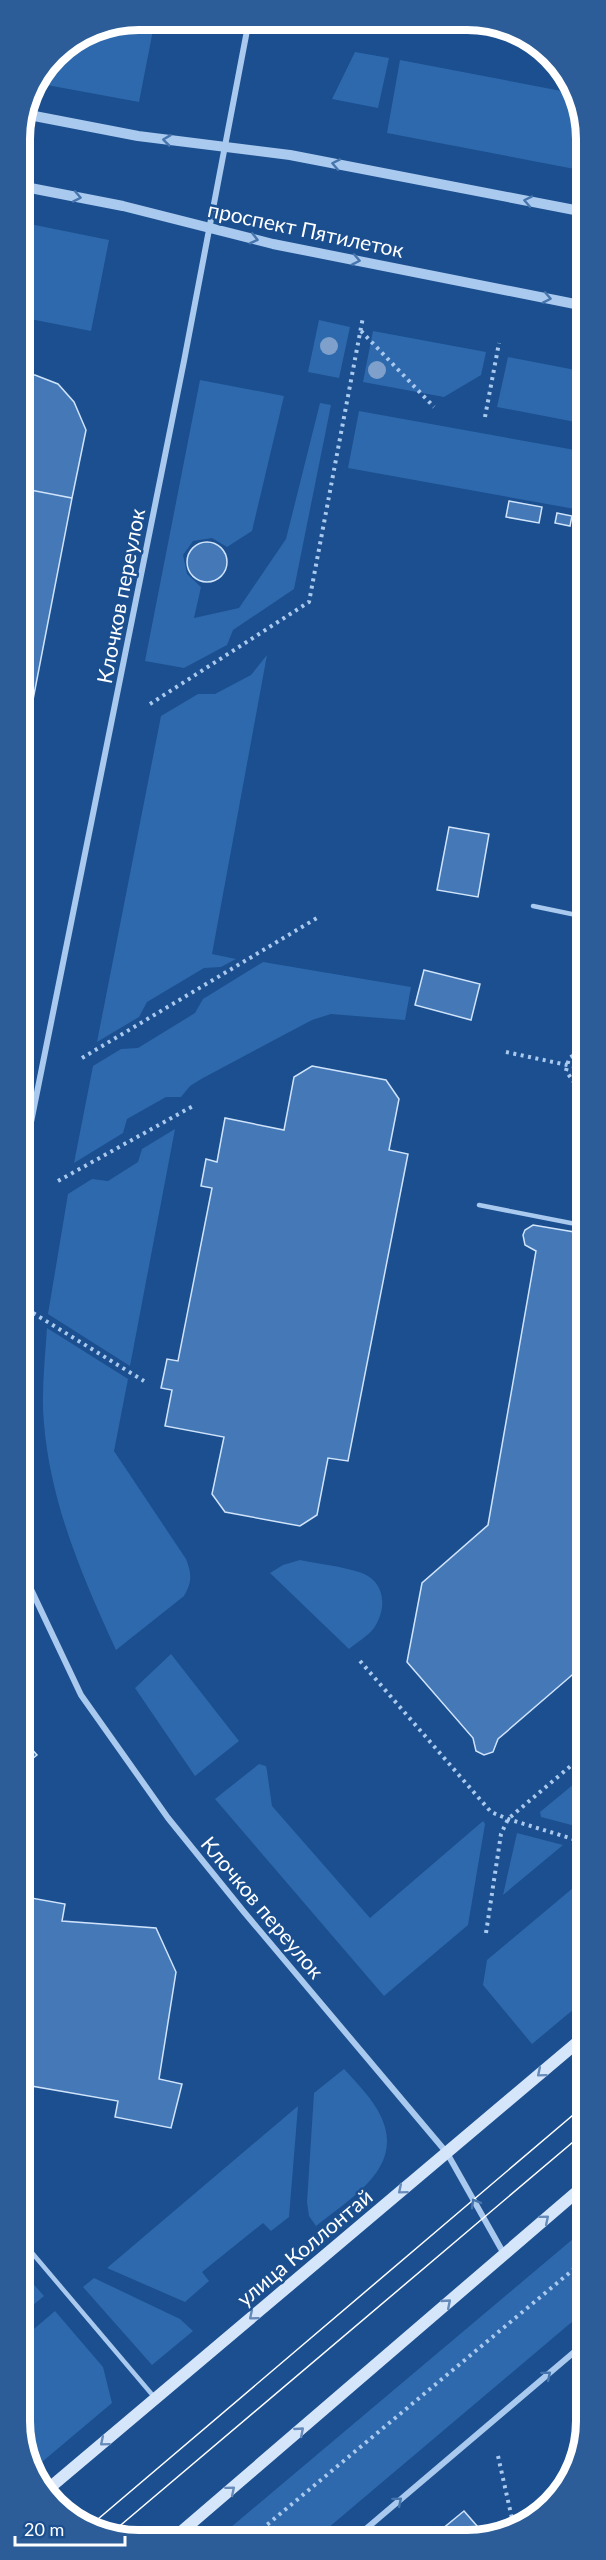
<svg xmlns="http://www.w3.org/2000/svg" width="606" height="2560" font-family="Lato,sans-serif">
	<rect width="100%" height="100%" fill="#1b4f8f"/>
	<!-- green -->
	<path fill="#2e69ad" d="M139,20H155L139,102L36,83L55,54L94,28Z
		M355,52L389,58L378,108L332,99Z
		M400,60L572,93L585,123V171L387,133Z
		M20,222L109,240L91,331L20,317Z
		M319,320L350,327L339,378L308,372Z
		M373,331L486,352L481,375L444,397L363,382Z
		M508,357L586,372V424L497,407Z
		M200,380L284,396L252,531L227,547L212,538L193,541L183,555L187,574L201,587L194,618L239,608L286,539L320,403L331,405L294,589L233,630L227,645L184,668L145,661Z
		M359,411L586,452V511L348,468Z
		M267,655L212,954L236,959L221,967L204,968L147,1002L139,1017L97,1042L161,716L198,694H215L251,675Z
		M263,962L411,987L405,1020L331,1014L312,1020L203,1078L190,1086L181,1097H166L127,1119L123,1133L74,1163L93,1066L121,1049L138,1048L195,1013L203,999Z
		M175,1129L130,1366L48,1314L68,1194L92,1179L108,1181L138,1162L142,1149Z
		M47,1328L128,1379L114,1451L186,1559C192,1574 192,1582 184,1596L116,1650C83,1578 51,1505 44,1424C41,1393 45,1360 47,1328Z
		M300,1560C319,1564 340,1566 359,1572C385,1580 388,1607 374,1628C368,1636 357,1642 349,1649L270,1573L283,1565Z
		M171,1654L239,1741L195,1776L135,1688Z
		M259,1764L266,1766L267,1771L272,1806L370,1918L483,1821L485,1824L468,1925L384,1996L215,1799Z
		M586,1774V1825L583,1828L541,1817L540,1812Z
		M517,1833L563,1845L503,1895Z
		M586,1877V1999L532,2044L483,1985L487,1960Z
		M344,2069C355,2081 368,2094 377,2109C410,2165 354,2195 316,2226L309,2216L307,2202L314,2093Z
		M298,2106L289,2217L271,2231L263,2223L202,2272L209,2281L185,2302L107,2268Z
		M586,2228V2310L315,2539L218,2538Z
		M21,2270L44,2296L21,2315Z
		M94,2278L180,2319L193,2331L152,2365L83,2287Z
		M55,2311L103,2367L112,2403L36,2467L21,2437V2340Z"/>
	<!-- building -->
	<path fill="#4478b7" stroke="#cfe3fa" stroke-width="1.5" d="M20,375H35L58,384L74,402L86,430L72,498L20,488Z
		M20,488L72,498L20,767Z
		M509,501L542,507L539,523L506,517Z
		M557,513L572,516L570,526L555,523Z
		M187 562a20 20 0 1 1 40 0a20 20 0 1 1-40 0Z
		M449,827L489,834L478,897L437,890Z
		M424,970L480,984L471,1020L415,1005Z
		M312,1066L386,1080L399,1099L389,1150L408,1154L348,1461L328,1458L317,1515L300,1526L225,1512L212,1494L224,1437L165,1426L172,1390L161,1388L167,1359L178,1361L212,1188L201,1186L206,1159L217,1162L225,1118L284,1130L294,1077Z
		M533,1225L586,1234V1663L498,1739L493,1752L484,1755L476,1751L473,1738L407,1662L422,1583L488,1525L536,1251L525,1245L523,1235L525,1230Z
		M20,1736L37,1755L20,1769Z
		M20,1896L65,1904L62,1921L156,1928L176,1972L159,2079L182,2084L171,2128L115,2117L118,2101L20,2084Z
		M464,2511L484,2534L478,2539H430Z"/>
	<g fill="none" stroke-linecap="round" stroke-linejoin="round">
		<!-- path -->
		<path stroke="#a9c9ee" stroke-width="4" stroke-dasharray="3 4.5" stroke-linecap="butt" d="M361,331L434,407
			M485,417L499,343
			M585,651H586
			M150,704L309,602L363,317
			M586,1048L569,1058L566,1071L586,1099
			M506,1052L586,1069
			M82,1058L317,918
			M58,1181L193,1106
			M33,1313L144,1381
			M360,1661L491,1812L508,1819L586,1843
			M486,1933L501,1834L508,1819L586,1753
			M498,2456L513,2523
			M250,2539L586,2259"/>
		<!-- service -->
		<path stroke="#a9c9ee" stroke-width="4.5" d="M533,906L586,917
			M479,1205L586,1226
			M20,2148L24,2170L22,2241L155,2398"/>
		<!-- minor -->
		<path stroke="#a9c9ee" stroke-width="6" d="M20,1177L184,361L249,20
			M20,1566L81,1695L168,1818L244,1912L447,2153L504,2254
			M354,2539L586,2342"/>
		<!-- tertiary -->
		<path stroke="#a9c9ee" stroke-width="10" d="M24,114L138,136L290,155L585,212
			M20,186L123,206L273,244L585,306"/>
		<!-- secondary -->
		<path stroke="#d6e6fa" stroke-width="12" d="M47,2490L586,2035
			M174,2538L586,2184"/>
		<!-- tram -->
		<path stroke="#fff" stroke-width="1.5" d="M91,2525L586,2104
			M109,2535L586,2131"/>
	</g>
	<!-- trees -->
	<g fill="#7ea0ca">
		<circle cx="329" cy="346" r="9"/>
		<circle cx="377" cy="370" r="9"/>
	</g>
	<!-- one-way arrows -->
	<defs><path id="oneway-chevron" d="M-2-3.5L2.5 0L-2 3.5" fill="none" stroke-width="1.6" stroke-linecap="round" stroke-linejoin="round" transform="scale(1.5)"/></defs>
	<g stroke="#4674ac">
		<use href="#oneway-chevron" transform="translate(167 140) rotate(-173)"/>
		<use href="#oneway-chevron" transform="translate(336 164) rotate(-169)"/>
		<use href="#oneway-chevron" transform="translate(77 197) rotate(11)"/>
		<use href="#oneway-chevron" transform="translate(528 201) rotate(-169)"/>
		<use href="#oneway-chevron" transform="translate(254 239) rotate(14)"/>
		<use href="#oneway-chevron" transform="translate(356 260) rotate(11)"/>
		<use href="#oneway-chevron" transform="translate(547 298) rotate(11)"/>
		<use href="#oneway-chevron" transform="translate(475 2203) rotate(-120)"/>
		<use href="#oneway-chevron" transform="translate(547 2375) rotate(-40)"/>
		<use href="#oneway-chevron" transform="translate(398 2501) rotate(-40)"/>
	</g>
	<g stroke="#668bba">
		<use href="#oneway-chevron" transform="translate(541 2073) rotate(140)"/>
		<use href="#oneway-chevron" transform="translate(402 2190) rotate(140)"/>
		<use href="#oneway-chevron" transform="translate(545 2219) rotate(-40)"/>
		<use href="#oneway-chevron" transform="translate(447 2303) rotate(-41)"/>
		<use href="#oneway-chevron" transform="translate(253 2316) rotate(140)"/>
		<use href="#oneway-chevron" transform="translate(300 2431) rotate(-41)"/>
		<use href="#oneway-chevron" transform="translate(104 2442) rotate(140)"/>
		<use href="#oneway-chevron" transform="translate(231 2490) rotate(-40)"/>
	</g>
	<g text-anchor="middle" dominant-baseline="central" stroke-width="5" stroke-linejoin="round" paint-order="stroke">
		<!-- street labels -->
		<g font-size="21" fill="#fff" stroke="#1b4f8f">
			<text transform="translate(306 229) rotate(12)">проспект Пятилеток</text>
			<text transform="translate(120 596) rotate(-79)">Клочков переулок</text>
			<text transform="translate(263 1907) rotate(50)">Клочков переулок</text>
			<text transform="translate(304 2247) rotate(-40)">улица Коллонтай</text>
		</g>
	</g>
	<!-- crop -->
	<path d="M0 0H606V2560H0ZM139 30H467A109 109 0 0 1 576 139V2421A109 109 0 0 1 467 2530H139A109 109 0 0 1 30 2421V139A109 109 0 0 1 139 30Z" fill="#2d5d98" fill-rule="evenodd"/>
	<path fill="none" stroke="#fff" stroke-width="8" d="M139 30H467A109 109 0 0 1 576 139V2421A109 109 0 0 1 467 2530H139A109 109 0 0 1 30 2421V139A109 109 0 0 1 139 30Z"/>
	<!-- scale -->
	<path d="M15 2536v9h110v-9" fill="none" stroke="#ffffff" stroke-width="3"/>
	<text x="24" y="2536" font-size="18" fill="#ffffff" stroke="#1b4f8f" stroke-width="4.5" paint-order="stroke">20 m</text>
</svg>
